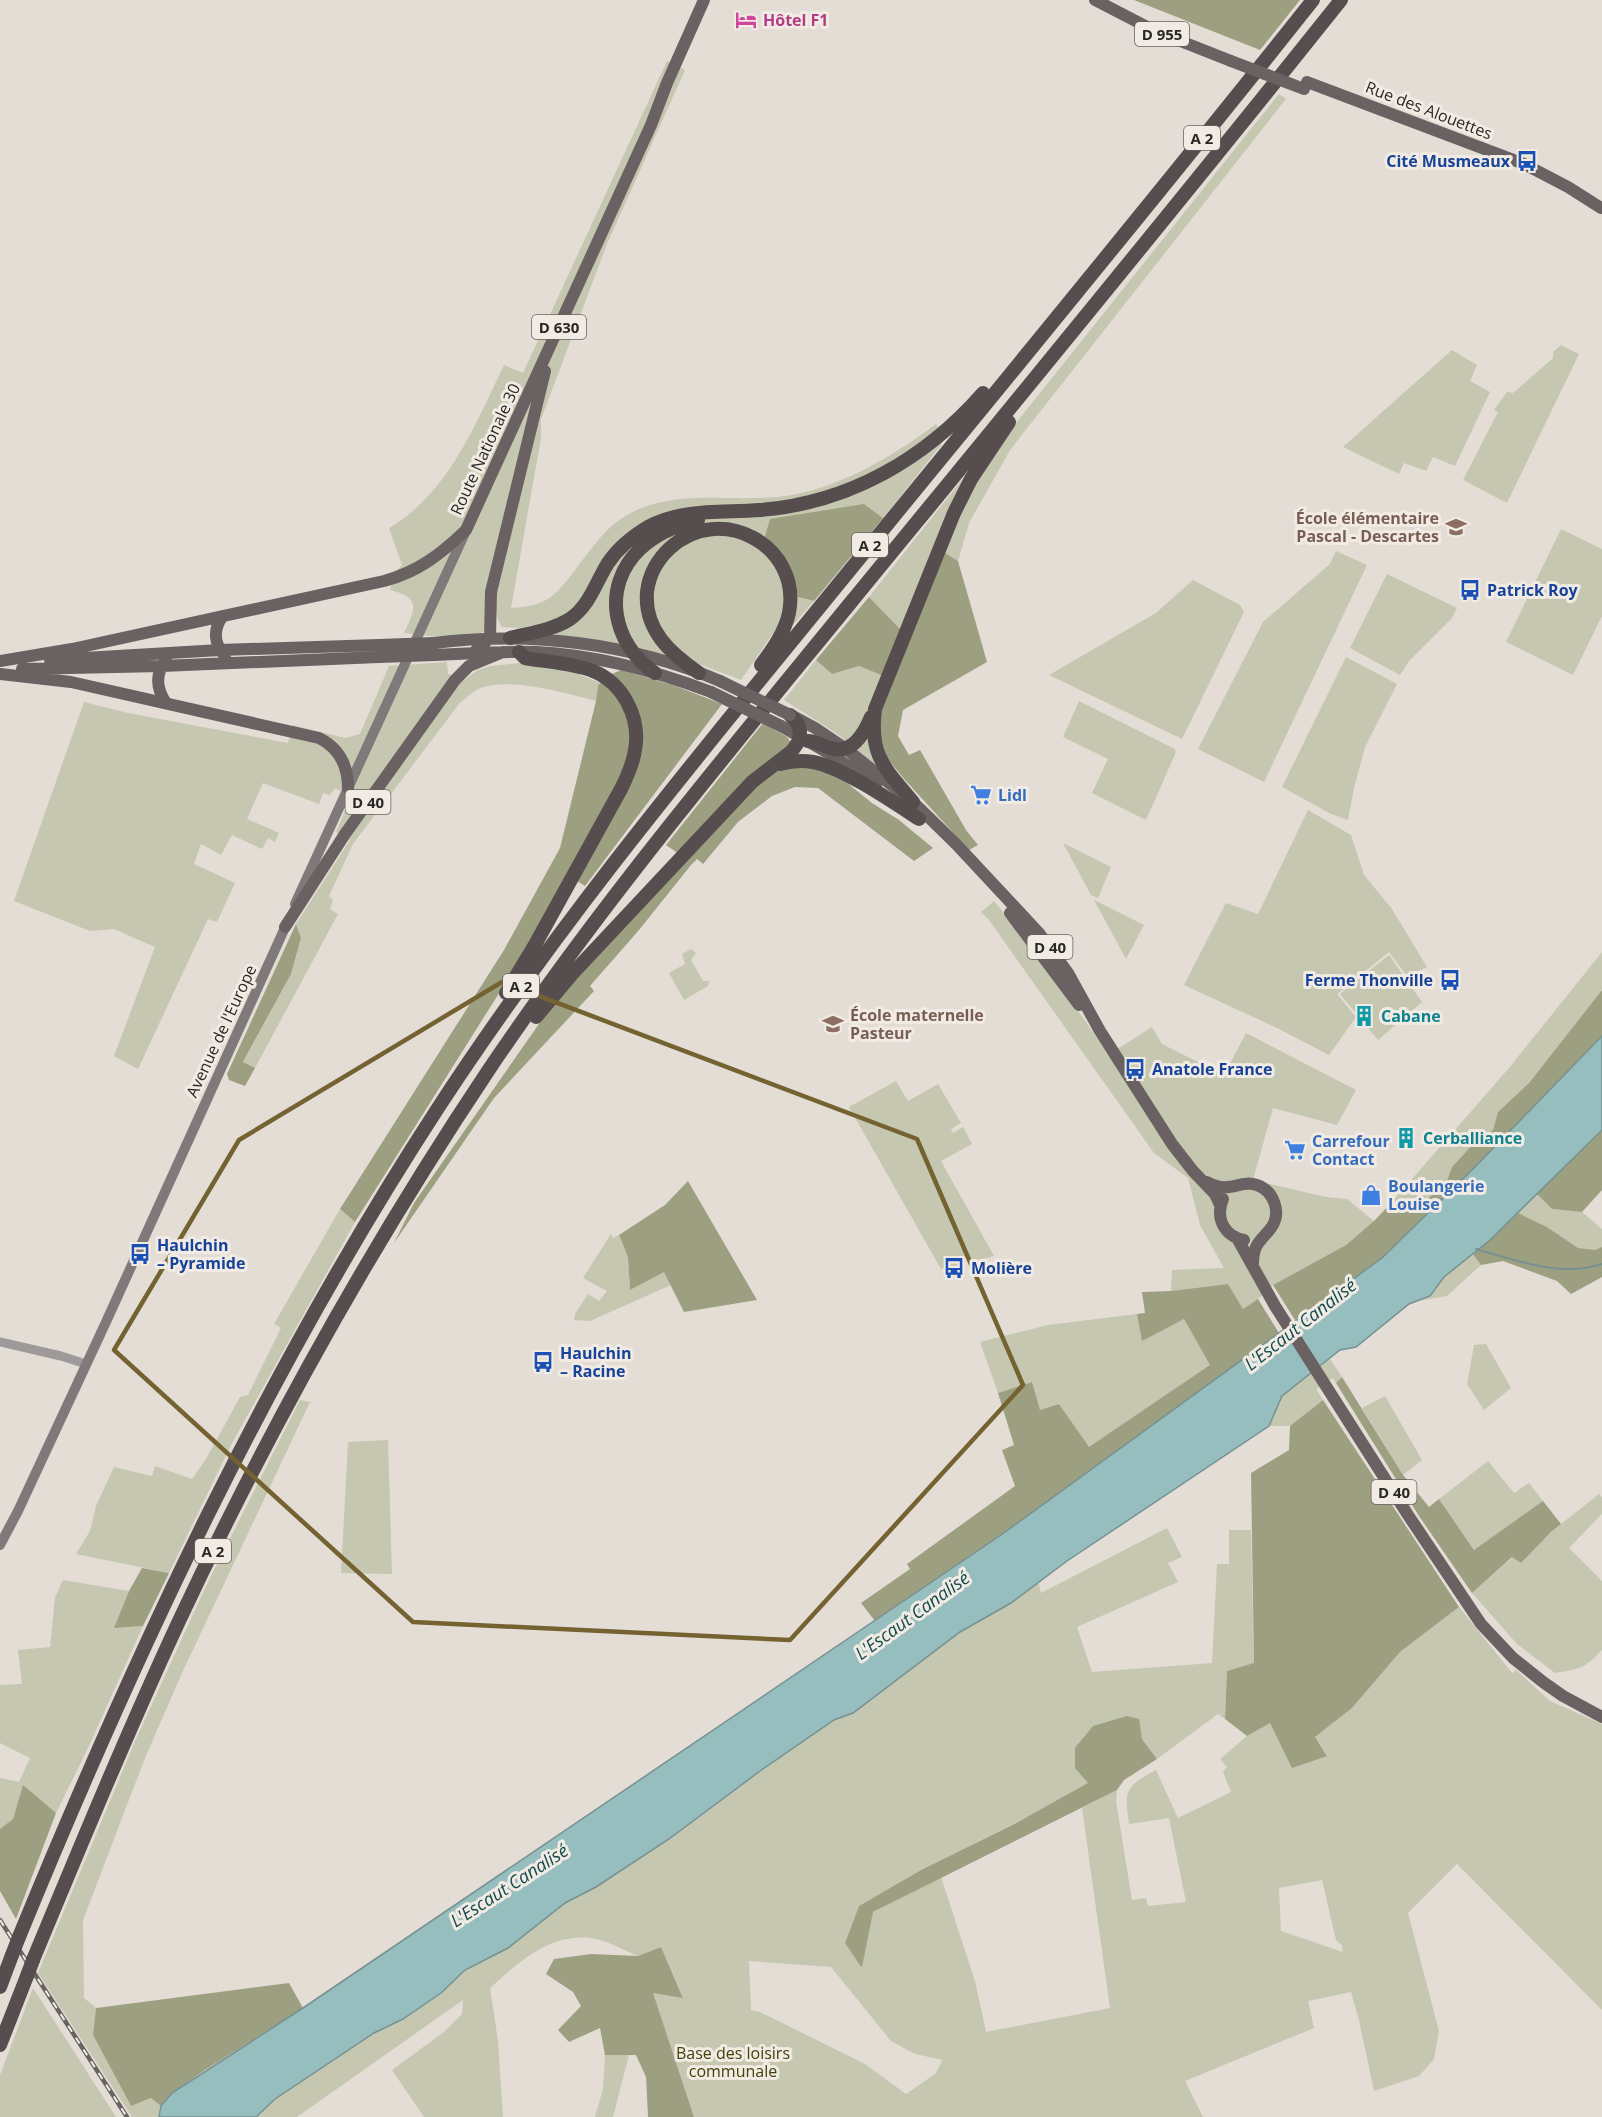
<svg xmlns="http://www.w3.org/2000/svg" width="1602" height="2117" font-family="'Open Sans',sans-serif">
	<rect width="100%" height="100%" fill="#e3ddd6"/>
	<!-- green -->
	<path fill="#c5c7b0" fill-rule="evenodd" d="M667,61L685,70L607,244L541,419V438L511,608C523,607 535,606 546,600C557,594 564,584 572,574C595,545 607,521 644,507C687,492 732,501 776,497C832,493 892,457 936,424L939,430L933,435L942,444L883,518L864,504L794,596L814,601L787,632L777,627L741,680L691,661L666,658L608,642L545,633L543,623L520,628L502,627C494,615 496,605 497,592L528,466L484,631C467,643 425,635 404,633C415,609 422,598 390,590L395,572L402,565L389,528C448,494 476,423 504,365L523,373Z
		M1279,94L1286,99L1010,450L969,523L958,561L945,554L887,758L877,766L836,733L784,700L816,660L832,674L859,666L883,675L902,631L869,597L968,472L1004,438Z
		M1561,345L1579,354L1507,503L1463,480L1498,412L1494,410L1507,392L1513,393L1553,358V352Z
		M1452,350L1477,365L1470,381L1490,392L1455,466L1433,457L1426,471L1404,463L1399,474L1343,447Z
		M1561,529L1602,549V616L1573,675L1506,642Z
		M1336,551L1367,565L1264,782L1198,749L1263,622L1330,564Z
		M1387,574L1457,608L1452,618L1409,661L1400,675L1350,648Z
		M1193,580L1240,605L1244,612L1182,739L1049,675L1156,613Z
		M1346,657L1397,684L1365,747L1354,788L1348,820L1331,814L1282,787Z
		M447,662L448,673L460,683L478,670L491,666L519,663L562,667L600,683L598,685L596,701C564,693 509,676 478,689C472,692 465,699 459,704L353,844L329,896L333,900L330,909L338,914L255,1068L243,1063L291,974L301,938L296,924L350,840L336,832L351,797L335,788L330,795L323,793L319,804L263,783L247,819L279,833L275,842L268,838L262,849L232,835L221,855L201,844L194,864L235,883L217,922L208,919L138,1069L114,1056L155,947L114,929L90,931L14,901L84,702L128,713L288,743L292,725L345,738L360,734L389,666Z
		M1079,701L1175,749L1176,752L1146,820L1092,793L1108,759L1063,737Z
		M1308,810L1351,835L1364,875L1392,909L1427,967L1407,976L1389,952L1337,994L1356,1017L1329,1055L1279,1029L1184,985L1226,903L1258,914Z
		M1063,843L1111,867L1098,898L1091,895Z
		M1094,900L1144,925L1126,959Z
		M994,901C1034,950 1073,1001 1108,1055L1152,1027L1162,1044L1224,1075L1246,1033L1356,1090L1337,1125L1273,1108L1253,1180L1326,1197L1347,1199L1374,1221L1346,1245L1273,1285L1258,1299L1243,1309L1228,1284L1171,1291L1172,1270L1224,1268L1200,1225L1188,1178L1154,1153L989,920L981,912Z
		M691,949L696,953L691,960L703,981H709L708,986L684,1000L669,973L685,964L682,954Z
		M1602,952V990L1529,1083L1498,1112L1493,1130L1474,1143L1452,1167L1446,1183L1412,1212L1391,1203L1509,1068Z
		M1389,955L1422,1002L1378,1040L1340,994Z
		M896,1081L908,1101L938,1084L961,1123L951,1129L953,1133L963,1127L972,1144L941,1161L994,1256L974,1261C968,1258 966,1257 960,1259L958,1265L941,1269L849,1107Z
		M1537,1194L1552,1209L1582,1212L1602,1229V1247L1595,1250L1578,1248L1547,1227L1518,1213Z
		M340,1209L355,1222L232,1443L169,1573L76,1554L90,1531L96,1506L114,1467L152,1476L155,1466L192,1479L206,1459L240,1397L248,1395L281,1328L274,1324Z
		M611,1234L613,1238L619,1235L628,1257L630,1290L664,1271L671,1285L590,1321L574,1320L575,1314L588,1294L599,1301L607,1291L583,1278Z
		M1473,1254L1481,1265L1447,1296L1418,1301L1430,1296L1444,1277Z
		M1137,1314L1142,1340L1184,1319L1211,1365L1089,1448L1059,1404L1040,1411L1032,1382L998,1393L980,1342L1048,1325Z
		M1486,1344L1511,1388L1484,1410L1467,1384L1474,1345Z
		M1330,1359L1342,1377L1336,1383L1333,1378L1316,1389L1323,1400L1290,1426H1269L1282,1396Z
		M1385,1396L1422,1460L1403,1475L1362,1408Z
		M300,1400L310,1402L182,1673L145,1758L83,1920L84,1998L96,2008L93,2035L131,2106L151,2098L161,2106L159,2117H132L38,1973L136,1739L206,1586Z
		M388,1440L392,1574L341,1573L348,1442Z
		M1488,1461L1514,1493L1529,1483L1543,1501L1475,1551L1439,1499Z
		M1599,1494L1602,1497V1514L1569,1548L1602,1581V1650C1585,1668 1580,1669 1555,1673L1517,1644L1472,1593L1513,1557L1521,1563L1551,1532Z
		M1167,1528L1182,1557L1168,1563L1178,1582L1077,1627L1092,1672L1212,1663L1217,1564H1229V1530H1251L1254,1664L1227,1671L1225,1719L1218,1714L1157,1759L1142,1739L1089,1783L1068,1796L921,1870L859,1906L845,1943L859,1964L862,1966L872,1913L941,1877L975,1981L986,2032L1110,2008L1082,1808L1117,1790L1116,1801L1132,1900L1146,1898L1148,1906L1186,1902L1169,1818L1129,1824C1124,1790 1125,1787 1156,1770L1178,1818L1231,1792L1223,1772L1227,1767L1220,1759L1247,1736L1270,1722L1327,1755L1315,1737L1352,1708L1400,1652L1459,1607L1512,1673L1516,1670L1550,1701L1602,1724V2010L1457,1864L1408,1913L1439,2031L1434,2059L1419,2076L1374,2091L1359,2020L1351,1992L1308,2001L1314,2028L1185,2081L1203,2117H694L652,1992L683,1997L661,1947L638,1956C624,1950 606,1940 590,1938C549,1934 519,1962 490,1988L498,2041L503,2117H424L392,2070L444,2032L462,2014L463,2000L297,2117H256L275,2099L374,2033L403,2020L441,1993L465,1970L526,1932L565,1903L596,1887L669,1839L760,1771L834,1720L853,1713L960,1632L1011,1603L1038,1581L1041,1593ZM1322,1880L1336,1940L1342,1945L1343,1952L1281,1931L1279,1888ZM749,1961L831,1967L891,2041L915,2054L943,2060L935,2074L906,2094L865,2064L760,2012L751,2010Z
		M63,1580L129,1591L115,1628L143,1626L89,1746L56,1813L23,1786L13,1819L0,1829V1778L19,1782L30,1758L0,1743V1685L22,1684L18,1650L50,1647L55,1598Z
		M33,1988L116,2117H0V2075Z
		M605,2055H629L613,2117H595L603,2089Z"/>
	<!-- forest -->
	<path fill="#9d9f81" d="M1134,0H1300L1260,50Z
		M864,504L883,518L814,601L794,596L764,540L770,519Z
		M945,553L958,561L987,662L903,710L898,736L909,755L920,750L966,830L978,845L969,850L905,780L887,758L878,730L883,701Z
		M869,597L902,631L884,676L859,666L832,674L816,660Z
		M621,670L673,685L722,704L585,886L568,875L535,936L355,1222L340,1209L504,950L560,848L596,701L598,685L612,674Z
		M763,723L787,737L790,741V747L802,766L819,769L846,782L872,803L899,820L933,848L914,861L818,788L795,787L772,796L738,822L703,864L697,859L691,865L639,930L590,986L594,991L494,1098L394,1243L414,1203L555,1001L686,859L666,845Z
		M296,924L301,938L291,974L243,1062L255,1068L245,1086L229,1080L227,1074Z
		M1602,990V1036L1474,1168L1382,1258L1295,1320L1273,1285L1346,1245L1374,1221L1391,1203L1412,1212L1446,1183L1452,1167L1474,1143L1493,1130L1498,1112L1529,1083Z
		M1602,1130V1190L1582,1212L1552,1209L1537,1194Z
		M688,1181L757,1300L684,1312L664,1272L630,1290L628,1257L619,1235L665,1205Z
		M1518,1213L1547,1227L1578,1248L1595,1250L1602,1247V1277L1571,1294L1557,1281L1503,1261L1481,1265L1473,1254Z
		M1228,1284L1243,1309L1258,1299L1279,1333L1225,1374L1001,1535L875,1621L861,1603L910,1569L907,1564L1015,1486L1002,1450L1014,1445L998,1393L1032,1382L1040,1410L1059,1404L1089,1447L1210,1365L1184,1319L1142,1341L1137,1314L1145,1313L1142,1292L1171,1291Z
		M1342,1377L1403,1475L1429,1507L1439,1499L1474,1550L1543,1501L1561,1524L1551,1532L1521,1563L1512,1557L1472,1593L1419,1516L1336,1383Z
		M1323,1400L1459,1607L1400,1652L1352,1708L1315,1737L1327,1756L1292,1768L1270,1723L1247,1736L1225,1719L1227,1671L1254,1663L1251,1473L1289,1450L1290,1426Z
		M142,1568L169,1573L143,1626L114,1628L129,1591Z
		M1127,1716L1139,1719L1142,1739L1157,1759L1124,1780L1117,1790L873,1912L862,1967L859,1964L845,1943L859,1906L921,1870L1014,1824L1088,1783L1075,1768V1748L1093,1726Z
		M23,1785L56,1813L16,1919L0,1891V1829L13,1819Z
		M661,1947L683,1998L653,1993L694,2117H648L646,2077L636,2055H605L600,2028L569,2042L558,2030L581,2006L573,1992L546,1974L554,1959L591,1954L638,1956Z
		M289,1983L303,2008L205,2070L172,2093L161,2106L151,2098L131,2106L93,2035L96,2008Z"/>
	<!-- water -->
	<path fill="#97bebf" stroke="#769191" stroke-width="1.5" d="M1602,1036V1130L1490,1240L1444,1277L1430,1296L1409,1304L1356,1347L1340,1350L1282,1396L1269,1426L1067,1561L1011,1603L960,1632L853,1713L834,1720L760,1771L669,1839L596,1887L565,1903L508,1948L465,1970L441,1993L403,2019L374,2033L275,2099L256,2117H159L161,2106L172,2093L303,2008L1001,1535L1382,1258L1474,1168Z"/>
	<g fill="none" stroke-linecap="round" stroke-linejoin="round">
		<!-- stream -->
		<path stroke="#769191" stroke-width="2" d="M1476,1249C1516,1260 1561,1278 1602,1264"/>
		<!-- tertiary -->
		<path stroke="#9e9a9a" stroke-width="9" d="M0,1342L61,1356L86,1364"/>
		<!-- secondary -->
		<path stroke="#7f7979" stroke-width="10" d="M295,904L465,533
			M0,1545L18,1511L106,1322L288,921"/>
		<!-- primary -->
		<path stroke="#696162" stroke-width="12" d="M1095,0L1155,31L1231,61
			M1307,82L1524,164L1568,187L1601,208
			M222,617C213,630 214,644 225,656
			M434,643C530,631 631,643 720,681
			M473,653L490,638L491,592L545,371
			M434,655C468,653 502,651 536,652C595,655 656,671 711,692
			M50,660L220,650L379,645
			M0,661L72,649L384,581C418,572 441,554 466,530L651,125L667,83L704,0
			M22,669L162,666L379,657
			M0,674L71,682L319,738C339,748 348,766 348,788
			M166,703C156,688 155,674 166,660
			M791,715L815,728L846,749L913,802L956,844L1039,933L1068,973L1100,1031L1172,1144L1193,1171L1215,1194L1220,1205
			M781,726L832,755L876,785
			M1010,913L1079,1005
			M285,927L345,834L455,680L469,666L503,652
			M1207,1182C1231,1195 1239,1179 1257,1185C1274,1191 1282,1213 1271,1228C1266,1235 1260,1239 1256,1247C1253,1253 1253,1259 1253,1265
			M1223,1199C1215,1218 1224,1236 1244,1240
			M1237,1238L1275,1306L1408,1515L1481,1624L1513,1658L1543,1682L1563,1696L1602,1717"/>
		<!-- motorway -->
		<path stroke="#564d4e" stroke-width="14" d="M510,638C529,633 553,630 570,619C590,605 596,582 608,563C618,548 633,536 648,527C683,508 722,513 760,510C849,503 925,459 983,393
			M655,673C612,644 601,586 640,549C656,534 677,525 698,520
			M699,673C670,653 644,630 647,592C649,575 657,560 670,548C720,502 802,545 789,613C785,632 772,650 761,665
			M808,741C816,741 822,746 830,748C852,755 864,734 871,717
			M780,764C791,761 802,760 813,762C842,767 893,802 919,819
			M913,802C885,768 869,756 875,709L954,513L971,479L1009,422
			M506,993L536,943L621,789C627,777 633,764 635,750C641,718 623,683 593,671C572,663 547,662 525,658L519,652
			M536,1017L572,974L752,782L792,751L799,741L800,732L798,724L790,715
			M19,1937C137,1649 268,1369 438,1108C554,930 689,767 823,603C987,402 1152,203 1313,0
			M33,1960C80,1847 127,1733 179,1621C268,1431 371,1246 488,1071C599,906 727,754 852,601C1016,401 1180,202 1341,0
			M0,1987L12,1955
			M0,2045L27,1976"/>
		<defs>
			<path id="rail" d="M0,1920L127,2117"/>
		</defs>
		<!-- rail casing -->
		<use href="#rail" stroke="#676360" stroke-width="4.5"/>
		<!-- rail -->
		<use href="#rail" stroke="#f1ebe3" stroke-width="2" stroke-dasharray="7" stroke-linecap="butt"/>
		<!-- primary-bridge -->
		<path stroke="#696162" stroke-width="12" d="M1231,61L1304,89
			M379,645L434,643
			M379,657L434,655
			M720,681L790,715
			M711,692L781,726"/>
		<!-- motorway-bridge -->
		<path stroke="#564d4e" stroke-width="14" d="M12,1955L19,1937
			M27,1976L33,1960"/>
	</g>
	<!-- marked area -->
	<path fill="none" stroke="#746230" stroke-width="4.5" stroke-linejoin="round" d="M502,982L917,1139L1023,1385L790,1640L413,1622L114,1350L239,1140Z"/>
	<!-- icons -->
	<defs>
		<symbol id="hotel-bare" viewBox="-9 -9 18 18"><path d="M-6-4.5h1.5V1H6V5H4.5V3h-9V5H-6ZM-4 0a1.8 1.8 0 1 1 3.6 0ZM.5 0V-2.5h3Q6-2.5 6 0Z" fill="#d1479c" stroke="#f1ebe3" stroke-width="2.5" paint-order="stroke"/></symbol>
		<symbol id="bus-bare" viewBox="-9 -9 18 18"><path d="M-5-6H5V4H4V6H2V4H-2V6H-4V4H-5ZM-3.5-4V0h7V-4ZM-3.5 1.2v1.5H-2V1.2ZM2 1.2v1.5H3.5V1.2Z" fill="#1a4fb4" stroke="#f1ebe3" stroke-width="2.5" paint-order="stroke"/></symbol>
		<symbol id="school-bare" viewBox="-9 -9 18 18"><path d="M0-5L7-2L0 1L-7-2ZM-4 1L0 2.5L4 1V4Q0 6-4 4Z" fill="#8d6e63" stroke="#f1ebe3" stroke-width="2.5" paint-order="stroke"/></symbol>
		<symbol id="supermarket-bare" viewBox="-9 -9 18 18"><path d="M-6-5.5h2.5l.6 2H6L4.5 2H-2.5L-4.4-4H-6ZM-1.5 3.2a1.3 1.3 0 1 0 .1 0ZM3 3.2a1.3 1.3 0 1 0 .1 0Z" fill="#3f7fe0" stroke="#f1ebe3" stroke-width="2.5" paint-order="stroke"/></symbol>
		<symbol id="building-bare" viewBox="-9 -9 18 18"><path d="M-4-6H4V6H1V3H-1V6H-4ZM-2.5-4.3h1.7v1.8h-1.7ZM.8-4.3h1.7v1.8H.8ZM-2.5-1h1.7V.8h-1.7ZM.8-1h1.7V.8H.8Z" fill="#0f9aa8" stroke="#f1ebe3" stroke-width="2.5" paint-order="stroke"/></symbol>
		<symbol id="shop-bare" viewBox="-9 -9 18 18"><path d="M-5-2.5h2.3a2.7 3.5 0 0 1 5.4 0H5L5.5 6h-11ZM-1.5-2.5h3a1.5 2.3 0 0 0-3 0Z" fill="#3f7fe0" stroke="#f1ebe3" stroke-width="2.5" paint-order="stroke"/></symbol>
	</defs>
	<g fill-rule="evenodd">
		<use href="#hotel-bare" x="731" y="5" width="30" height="30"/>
		<use href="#bus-bare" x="1512" y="146" width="30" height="30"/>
		<use href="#school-bare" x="1441" y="512" width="30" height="30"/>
		<use href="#bus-bare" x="1455" y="575" width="30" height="30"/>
		<use href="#supermarket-bare" x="966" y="780" width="30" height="30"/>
		<use href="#bus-bare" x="1435" y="965" width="30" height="30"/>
		<use href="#building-bare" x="1349" y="1001" width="30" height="30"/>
		<use href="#school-bare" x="818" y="1009" width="30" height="30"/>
		<use href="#bus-bare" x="1120" y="1054" width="30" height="30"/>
		<use href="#building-bare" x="1391" y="1123" width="30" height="30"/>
		<use href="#supermarket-bare" x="1280" y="1135" width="30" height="30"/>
		<use href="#shop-bare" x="1356" y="1180" width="30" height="30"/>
		<use href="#bus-bare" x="125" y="1239" width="30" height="30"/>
		<use href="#bus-bare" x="939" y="1253" width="30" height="30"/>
		<use href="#bus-bare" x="528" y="1347" width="30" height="30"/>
	</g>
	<g text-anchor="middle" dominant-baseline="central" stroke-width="6" stroke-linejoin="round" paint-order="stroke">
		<!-- shield labels -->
		<g fill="#f1ebe3" stroke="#66625f" stroke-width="1.5">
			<rect x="1135" y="22" width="54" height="24" rx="4.5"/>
			<rect x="1184" y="126" width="36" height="24" rx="4.5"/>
			<rect x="532" y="315" width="54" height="24" rx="4.5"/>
			<rect x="852" y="533" width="36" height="24" rx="4.5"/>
			<rect x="345.5" y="790" width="45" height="24" rx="4.5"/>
			<rect x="1027.5" y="935" width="45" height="24" rx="4.5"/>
			<rect x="503" y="974" width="36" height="24" rx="4.5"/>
			<rect x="1371.5" y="1480" width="45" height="24" rx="4.5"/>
			<rect x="195" y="1539" width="36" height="24" rx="4.5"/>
		</g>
		<g font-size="15" font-weight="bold" fill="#2a2826">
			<text x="1162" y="34">D 955</text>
			<text x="1202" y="138">A 2</text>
			<text x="559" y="327">D 630</text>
			<text x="870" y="545">A 2</text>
			<text x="368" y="802">D 40</text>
			<text x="1050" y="947">D 40</text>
			<text x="521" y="986">A 2</text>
			<text x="1394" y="1492">D 40</text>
			<text x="213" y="1551">A 2</text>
		</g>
		<!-- hotel labels -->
		<g font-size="16" font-weight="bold" fill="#b23c85" stroke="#f1ebe3" text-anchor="start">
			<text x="763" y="20">Hôtel F1</text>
		</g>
		<!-- street labels -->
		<g font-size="16" fill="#2a2826" stroke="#f1ebe3">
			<text transform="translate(1429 110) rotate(21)">Rue des Alouettes</text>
			<text transform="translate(485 449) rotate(-65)">Route Nationale 30</text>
			<text transform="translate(221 1031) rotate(-65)">Avenue de l'Europe</text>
		</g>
		<!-- transit labels -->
		<g font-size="16" font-weight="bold" fill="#164399" stroke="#f1ebe3" text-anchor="start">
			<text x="1510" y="161" text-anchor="end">Cité Musmeaux</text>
			<text x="1487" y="590">Patrick Roy</text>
			<text x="1433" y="980" text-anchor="end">Ferme Thonville</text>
			<text x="1152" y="1069">Anatole France</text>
			<text x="157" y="1245">Haulchin<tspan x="157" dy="18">– Pyramide</tspan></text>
			<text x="971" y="1268">Molière</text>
			<text x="560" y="1353">Haulchin<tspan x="560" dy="18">– Racine</tspan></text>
		</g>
		<!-- education labels -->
		<g font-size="16" font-weight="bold" fill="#785e54" stroke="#f1ebe3" text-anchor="end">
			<text x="1439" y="518">École élémentaire<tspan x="1439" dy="18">Pascal - Descartes</tspan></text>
			<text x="850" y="1015" text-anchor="start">École maternelle<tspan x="850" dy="18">Pasteur</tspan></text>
		</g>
		<!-- shop labels -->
		<g font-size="16" font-weight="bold" fill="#366cbe" stroke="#f1ebe3" text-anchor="start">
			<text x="998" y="795">Lidl</text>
			<text x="1312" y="1141">Carrefour<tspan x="1312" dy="18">Contact</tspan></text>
			<text x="1388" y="1186">Boulangerie<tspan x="1388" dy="18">Louise</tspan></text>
		</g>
		<!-- culture labels -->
		<g font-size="16" font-weight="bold" fill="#0d838f" stroke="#f1ebe3" text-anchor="start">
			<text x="1381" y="1016">Cabane</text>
			<text x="1423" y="1138">Cerballiance</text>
		</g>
		<!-- park labels -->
		<g font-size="16" fill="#41420d" stroke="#f1ebe3">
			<text x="733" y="2053">Base des loisirs<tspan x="733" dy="18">communale</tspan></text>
		</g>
		<!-- water labels -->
		<g font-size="18" font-style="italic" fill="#124b4e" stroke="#f1ebe3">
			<text transform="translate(1300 1324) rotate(-38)">L'Escaut Canalisé</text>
			<text transform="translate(912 1615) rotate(-36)">L'Escaut Canalisé</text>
			<text transform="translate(509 1885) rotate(-33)">L'Escaut Canalisé</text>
		</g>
	</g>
</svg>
